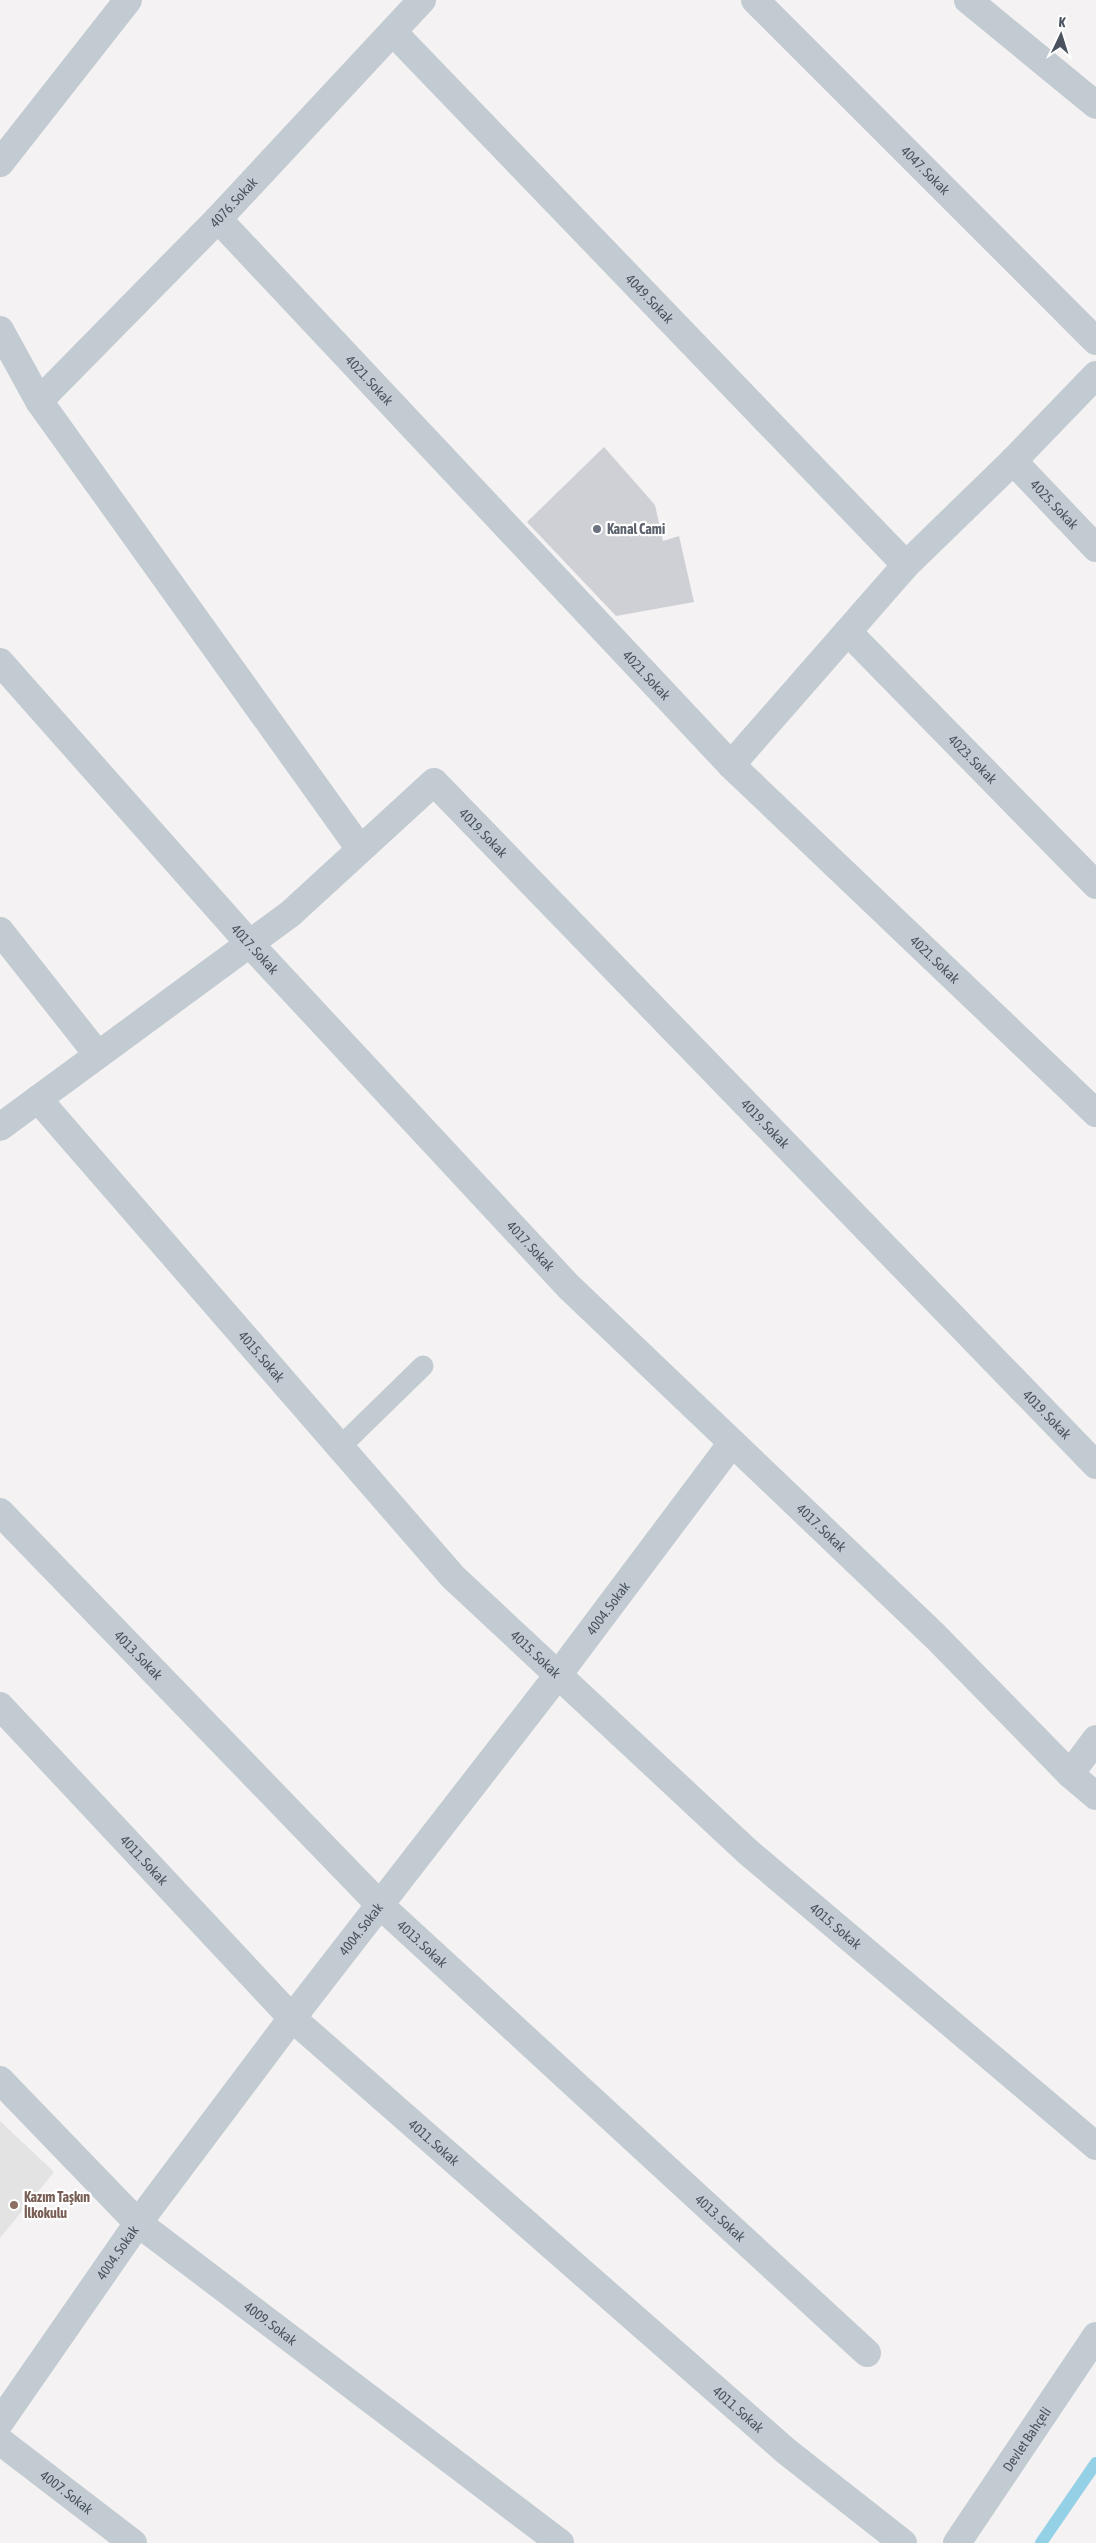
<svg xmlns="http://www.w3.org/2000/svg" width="1096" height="2543" font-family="'Asap Condensed',sans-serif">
	<rect width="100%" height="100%" fill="#f4f2f2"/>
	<!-- education -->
	<path fill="#e4e3e3" d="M0,2121L54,2172L0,2238Z"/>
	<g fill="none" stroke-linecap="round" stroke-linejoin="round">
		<!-- stream -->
		<path stroke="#94d1e7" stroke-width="12" d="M1041,2543L1096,2463"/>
	</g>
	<!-- building -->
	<path fill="#cfd0d5" d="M604,447L655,505L663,541L679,536L694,602L616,616L527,522Z"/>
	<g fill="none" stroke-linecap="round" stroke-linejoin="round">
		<!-- service -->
		<path stroke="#c3cbd2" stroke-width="21" d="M340,1447L423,1366"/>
		<!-- minor -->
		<g stroke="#c3cbd2" stroke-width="28">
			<path id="s1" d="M755,0L1096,341"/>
			<path d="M968,0L1096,105"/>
			<path id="s2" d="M393,32L906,565"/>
			<path d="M0,163L128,0"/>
			<path id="s3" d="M218,219L731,765L1096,1113"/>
			<path d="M0,330L39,401L360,849"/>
			<path id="s4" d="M39,401L218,219L422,0"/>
			<path id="s5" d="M1013,461L1096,548"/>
			<path id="s6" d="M848,632L1096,885"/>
			<path id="s7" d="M0,662L249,943L568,1286L935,1636L1070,1774L1096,1796"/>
			<path d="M731,765L906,565L1013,461L1096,375"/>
			<path d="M0,931L98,1055"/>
			<path id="s8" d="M38,1099L453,1577L748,1852L1096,2146"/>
			<path id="s9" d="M0,1127L290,914L434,782L1096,1465"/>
			<path id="s10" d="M0,1512L380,1905L867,2353"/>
			<path id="s11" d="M0,1706L292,2018L786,2451L903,2543"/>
			<path d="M1070,1774L1096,1739"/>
			<path id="s12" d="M0,2080L138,2223L560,2543"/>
			<path id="s13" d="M0,2422L138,2223L292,2018L558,1675L732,1443"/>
			<path id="s14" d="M0,2441L133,2543"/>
		</g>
		<!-- tertiary -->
		<path stroke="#c3cbd2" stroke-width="28" id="s15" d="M957,2543L1096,2336"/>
	</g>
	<!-- markers -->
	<circle fill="#6b7280" stroke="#fff" stroke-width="2" cx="597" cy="529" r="5"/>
	<circle fill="#8d6e63" stroke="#fff" stroke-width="2" cx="14" cy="2205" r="5"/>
	<g text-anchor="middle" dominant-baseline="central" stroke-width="4.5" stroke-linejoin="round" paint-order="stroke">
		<!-- street labels -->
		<g font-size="14" fill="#4a535e" stroke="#fff">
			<text stroke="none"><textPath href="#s1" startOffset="241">4047. Sokak</textPath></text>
			<text stroke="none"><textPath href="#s4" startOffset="278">4076. Sokak</textPath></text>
			<text stroke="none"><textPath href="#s2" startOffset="370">4049. Sokak</textPath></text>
			<text stroke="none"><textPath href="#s3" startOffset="221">4021. Sokak</textPath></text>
			<text stroke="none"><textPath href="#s5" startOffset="60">4025. Sokak</textPath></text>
			<text stroke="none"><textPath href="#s3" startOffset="626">4021. Sokak</textPath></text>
			<text stroke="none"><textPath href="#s6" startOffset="178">4023. Sokak</textPath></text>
			<text stroke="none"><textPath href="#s9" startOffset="626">4019. Sokak</textPath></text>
			<text stroke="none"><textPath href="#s7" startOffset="384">4017. Sokak</textPath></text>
			<text stroke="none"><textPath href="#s3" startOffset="1031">4021. Sokak</textPath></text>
			<text stroke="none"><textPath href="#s9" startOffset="1031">4019. Sokak</textPath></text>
			<text stroke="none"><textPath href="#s7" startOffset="789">4017. Sokak</textPath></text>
			<text stroke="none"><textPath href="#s8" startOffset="341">4015. Sokak</textPath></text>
			<text stroke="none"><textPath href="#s9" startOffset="1436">4019. Sokak</textPath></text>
			<text stroke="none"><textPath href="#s7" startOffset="1194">4017. Sokak</textPath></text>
			<text stroke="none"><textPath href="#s13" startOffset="1016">4004. Sokak</textPath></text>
			<text stroke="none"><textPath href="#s8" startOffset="746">4015. Sokak</textPath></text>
			<text stroke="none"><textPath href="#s10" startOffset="199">4013. Sokak</textPath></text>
			<text stroke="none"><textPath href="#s11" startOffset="211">4011. Sokak</textPath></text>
			<text stroke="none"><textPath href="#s8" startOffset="1151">4015. Sokak</textPath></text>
			<text stroke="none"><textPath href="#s13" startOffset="611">4004. Sokak</textPath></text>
			<text stroke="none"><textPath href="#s10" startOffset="604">4013. Sokak</textPath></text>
			<text stroke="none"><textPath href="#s11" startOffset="616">4011. Sokak</textPath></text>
			<text stroke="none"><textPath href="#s10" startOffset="1009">4013. Sokak</textPath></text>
			<text stroke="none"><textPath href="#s13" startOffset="206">4004. Sokak</textPath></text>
			<text stroke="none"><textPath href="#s12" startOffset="365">4009. Sokak</textPath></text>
			<text stroke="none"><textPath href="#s11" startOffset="1021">4011. Sokak</textPath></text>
			<text stroke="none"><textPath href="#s15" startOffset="125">Devlet Bahçeli</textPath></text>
			<text stroke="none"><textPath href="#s14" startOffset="84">4007. Sokak</textPath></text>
		</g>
		<!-- worship labels -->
		<g font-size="14" font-weight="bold" fill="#5b616d" stroke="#fff" text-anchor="start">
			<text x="607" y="529">Kanal Cami</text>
		</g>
		<!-- education labels -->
		<g font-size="14" font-weight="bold" fill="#785e54" stroke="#fff" text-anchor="start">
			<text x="24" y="2197">Kazım Taşkın<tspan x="24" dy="16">İlkokulu</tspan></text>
		</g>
	</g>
	<!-- north arrow -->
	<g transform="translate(1061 35) rotate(4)" stroke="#ffffff" stroke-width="4" paint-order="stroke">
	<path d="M0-4L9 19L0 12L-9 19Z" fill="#4a535e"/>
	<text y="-8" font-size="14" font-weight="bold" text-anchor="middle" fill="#4a535e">K</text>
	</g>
</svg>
